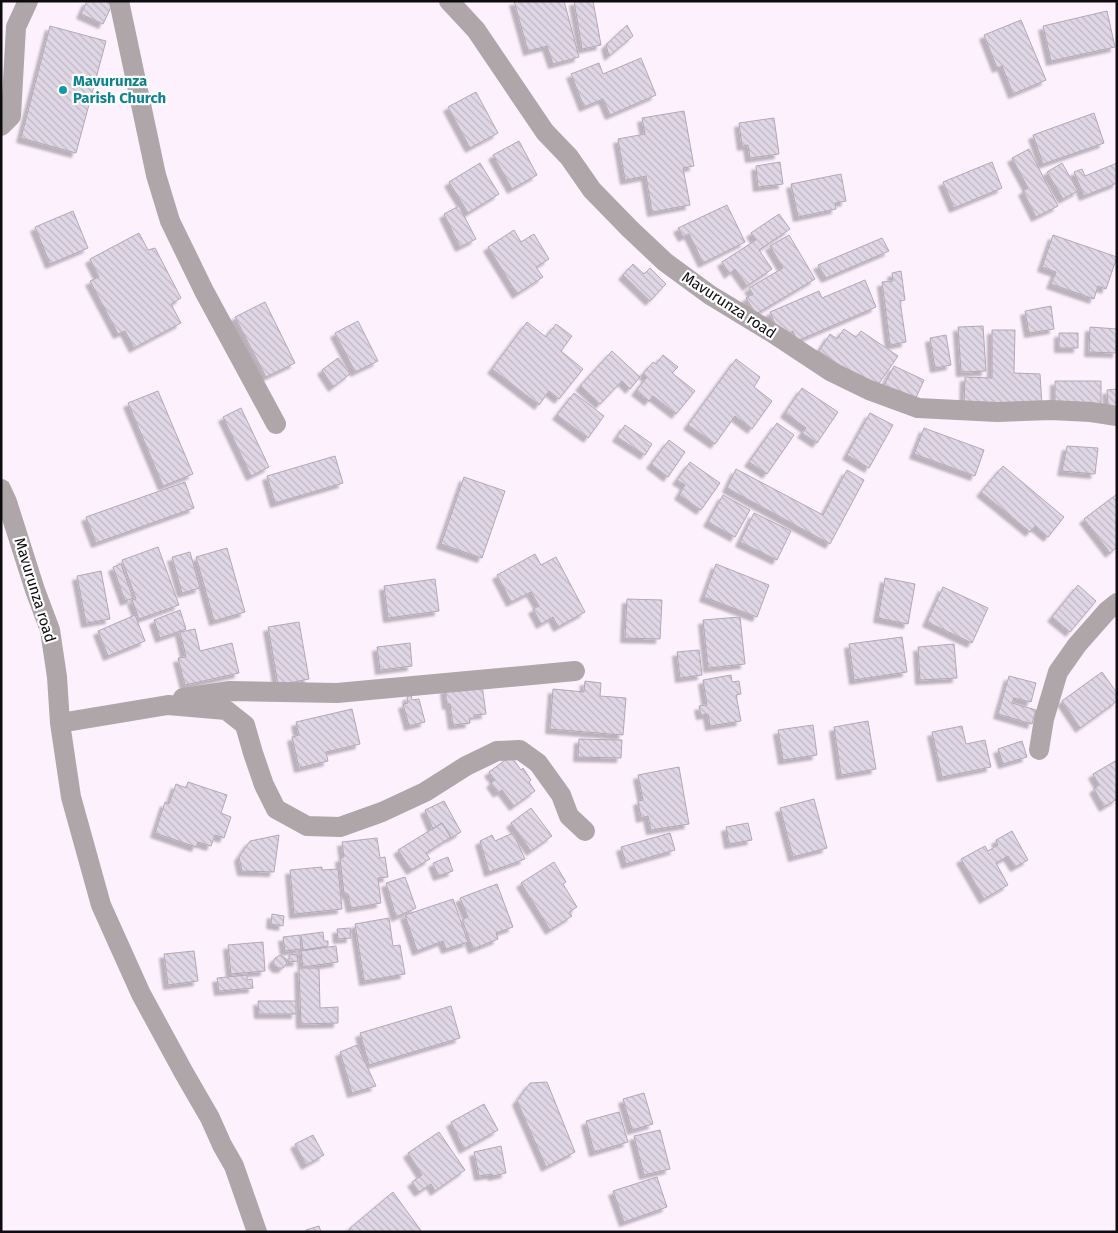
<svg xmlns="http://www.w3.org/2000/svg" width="1118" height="1233" font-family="'Fira Sans',sans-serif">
	<defs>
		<pattern id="building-back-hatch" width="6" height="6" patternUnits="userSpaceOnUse" patternTransform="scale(1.25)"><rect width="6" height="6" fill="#e0d7e6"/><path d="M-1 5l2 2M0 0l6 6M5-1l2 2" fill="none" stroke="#bfb7c4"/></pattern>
		<filter id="shadow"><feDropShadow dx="-4.5" dy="4.5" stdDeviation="1" flood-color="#0004"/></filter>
	</defs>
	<rect width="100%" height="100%" fill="#fdf1fe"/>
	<!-- building -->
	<path fill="url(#building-back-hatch)" stroke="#b1a9b7" filter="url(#shadow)" d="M87,1H105L112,5L103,24L81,14Z
		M514,1H564L579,57L553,64L547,46L528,51Z
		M574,1H593L601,45L582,49Z
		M1107,11L1115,47L1051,61L1043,26Z
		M1021,20L1046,80L1013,94L1002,66L997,68L984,35Z
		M627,25L633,36L609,56L606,45Z
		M50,26L106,41L76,153L21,138Z
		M641,58L656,95L610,115L603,99L584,107L571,74L599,63L603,74Z
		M476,92L498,133L470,148L448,107Z
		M684,111L694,166L683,168L690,205L652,212L646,176L625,180L618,139L645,134L642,118Z
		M1094,113L1104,143L1043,164L1033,135Z
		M774,118L779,154L750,158L748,145L742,146L739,123Z
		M519,141L537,175L512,189L493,155Z
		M1029,149L1058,206L1036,217L1023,191L1028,188L1012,158Z
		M780,162L783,184L758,187L756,166Z
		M992,162L1002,188L954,208L943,182Z
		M480,163L499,194L468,213L449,182Z
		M1062,163L1078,191L1063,199L1047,172Z
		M1117,163V183L1084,196L1074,172L1082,169L1085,176Z
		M841,174L846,201L835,203L836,209L798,217L791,184Z
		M727,205L745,242L703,263L689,234L683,237L678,228Z
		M459,206L476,239L460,247L444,214Z
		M73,211L88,248L50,264L35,227Z
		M779,214L790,229L759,250L772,269L747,286L735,269L729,274L722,262L756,240L751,233Z
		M514,230L521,242L534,234L549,259L536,267L543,277L517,294L488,247Z
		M139,233L148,250L155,248L181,298L171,304L181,323L134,348L125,331L118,334L90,281L99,277L90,259Z
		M789,235L815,279L756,314L746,298L753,294L749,288L783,268L770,246Z
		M1053,235L1117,257L1106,289L1098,286L1094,299L1051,284L1056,272L1042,267Z
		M882,238L889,251L826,278L818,265Z
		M633,264L644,274L650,268L666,284L650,301L623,275Z
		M901,271L905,300L900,301L906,342L890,345L882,282L893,281L892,273Z
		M865,280L876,307L797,341L793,331L780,337L770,312L819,291L822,298Z
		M265,302L295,363L266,377L235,317Z
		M1051,306L1054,329L1029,333L1025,311Z
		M358,321L378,361L355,372L335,333Z
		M527,322L546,337L556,324L572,336L561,351L583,369L559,399L549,391L539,405L492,369Z
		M983,326L986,371L961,372L958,327Z
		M1090,327L1117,329V353L1089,352Z
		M844,329L856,337L861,331L898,356L875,389L819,351L830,334L837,339Z
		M992,330H1015L1014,373L1040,374L1042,405L964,407L965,377L992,378Z
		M1059,333H1078V348H1059Z
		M946,335L951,365L935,368L930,338Z
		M612,351L640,377L630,389L622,381L600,404L580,386Z
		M663,355L678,367L672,373L695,391L676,414L653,396L649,401L636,391L647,377L643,374L653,362L656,364Z
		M338,358L350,374L333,387L322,370Z
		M736,359L760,377L754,387L772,401L752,429L735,416L715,444L688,425Z
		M894,366L924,380L914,402L883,387Z
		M1055,381H1101V406H1055Z
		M802,388L838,412L817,443L802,433L806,428L785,413Z
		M1117,389V408H1108L1107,390Z
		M158,391L193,474L163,486L128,403Z
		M574,393L604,416L588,438L557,415Z
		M241,408L269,467L251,476L223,417Z
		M870,413L893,425L869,468L847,455Z
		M777,423L794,435L767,474L749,462Z
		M625,425L652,444L645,455L617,437Z
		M924,428L984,450L975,476L914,454Z
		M669,440L685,452L668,477L651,464Z
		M1067,446L1098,448L1095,474L1062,471Z
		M335,456L343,483L275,503L267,476Z
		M690,462L720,483L701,510L679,495L685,485L677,480Z
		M1003,466L1064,517L1048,537L1035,526L1030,532L981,492Z
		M736,469L823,515L847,470L864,480L830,544L727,488Z
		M464,477L505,491L482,558L441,544Z
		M185,482L194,508L96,543L86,517Z
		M1117,494V547L1110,553L1084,519Z
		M723,495L750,510L735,537L708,522Z
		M754,513L791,531L777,560L740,542Z
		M158,547L179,605L139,619L132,600L136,599L122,560Z
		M227,548L245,612L214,621L196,557Z
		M190,552L200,588L182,593L172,557Z
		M535,554L541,565L556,557L585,612L558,627L553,617L541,624L533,609L539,606L531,592L511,602L497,575Z
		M121,564L133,598L125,601L113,567Z
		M716,564L769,585L757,617L704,597Z
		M101,571L110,619L86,623L77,576Z
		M885,578L915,584L908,624L878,618Z
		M435,579L439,611L388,618L384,586Z
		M1078,585L1096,601L1070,632L1052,617Z
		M943,587L988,608L972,643L927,622Z
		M627,599L662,600L660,639L625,638Z
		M180,610L186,629L160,638L154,620Z
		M135,615L145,641L108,656L98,631Z
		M740,617L745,664L708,668L703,620Z
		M299,622L309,679L278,685L268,627Z
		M195,629L200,651L232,643L239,673L185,685L178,658L186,657L180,632Z
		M902,637L907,672L854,680L849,644Z
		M410,643L412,666L380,670L377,647Z
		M954,644L957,678L920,680L918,647Z
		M699,650L702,675L680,678L677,652Z
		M1102,672L1117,693V701L1080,728L1062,701Z
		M731,675L732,682L739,681L741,694L736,695L741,721L710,726L708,714L701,715L699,706L707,705L703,680Z
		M1009,676L1036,683L1031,702L1014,698L1012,703L1036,710L1032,724L998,714Z
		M585,681L601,683L600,696L626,698L623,735L550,729L553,689L584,692Z
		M482,685L486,714L474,715V718L469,719L470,723L453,725L450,704L447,705L445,689Z
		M411,695L412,700L419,699L425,722L409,726L403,704L408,703L407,697Z
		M352,709L360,744L326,752L328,761L299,768L292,737L299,735L296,722Z
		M868,721L876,769L841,775L834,727Z
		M813,725L817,755L783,760L778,730Z
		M962,726L966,744L985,740L991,767L942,777L932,732Z
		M579,739L622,740L621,758L578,757Z
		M1022,741L1027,757L1003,764L998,749Z
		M511,756L521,770L523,768L531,780L529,782L535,791L514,806L502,790L498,793L491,783L495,780L489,772Z
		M1117,760V799L1104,807L1094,789L1099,785L1093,774Z
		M679,767L689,824L651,830L648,816L641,818L638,801L643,800L638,775Z
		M188,782L227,795L221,813L231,817L224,838L215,835L211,846L198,842L196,847L155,833L165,802L169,804L176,784L186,788Z
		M814,799L827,848L793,857L780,808Z
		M444,801L461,832L451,838L442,823L433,829L425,810Z
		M531,808L552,836L531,851L511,823Z
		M442,823L451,837L426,853L430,859L411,870L398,850Z
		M748,823L752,840L729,844L726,827Z
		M1012,831L1028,860L1015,867L1008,856L996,863L1008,885L984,899L961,859L985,846L988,851L998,845L996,840Z
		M513,833L525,859L489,872L480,841L492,835L495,841Z
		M670,833L675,850L626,864L621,847Z
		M279,835L274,872L242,871L239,857L250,841Z
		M377,838L380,858L385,857L388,877L378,878L381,903L351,908L348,894H344L340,858L344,857L342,842Z
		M448,857L453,871L438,876L433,863Z
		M554,862L566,882L563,884L577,907L569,912L572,916L550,930L521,883Z
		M322,867V870L338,869L342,909L294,914L290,870Z
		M405,877L416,908L396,917L386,883Z
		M497,884L513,927L496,933L498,939L473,949L462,920L468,917L460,898Z
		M453,899L468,942L446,949L443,941L417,951L405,915Z
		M272,914L284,916L283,926L271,924Z
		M389,918L393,946L400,945L405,974L364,981L355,924Z
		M350,928L351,938L338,939L337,929Z
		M323,932L324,941H328V946L303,950L301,935Z
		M300,935L301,949L285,951L283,937Z
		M263,942L265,971L231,974L228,945Z
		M336,946L338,962L303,967L301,951Z
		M194,951L198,981L168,985L164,954Z
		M297,954L298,961L289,962V955Z
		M280,955L285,958L287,963L283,968H277L273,963L275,958Z
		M299,968H319L320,1008L338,1007V1023L301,1024Z
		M247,975V980L252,979L253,988L219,991L217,978Z
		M258,1001H296V1014H259Z
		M451,1006L460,1038L369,1065L360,1033Z
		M357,1045L376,1086L352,1093L340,1052Z
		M547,1082L575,1152L546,1167L517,1101L530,1083Z
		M644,1093L653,1124L632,1130L623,1099Z
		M484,1104L498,1130L464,1149L451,1122Z
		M619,1112L628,1142L594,1152L586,1121Z
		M660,1130L670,1169L644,1175L634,1136Z
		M439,1132L465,1170L435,1191L431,1184L419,1192L412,1182L422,1175L408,1153Z
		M313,1135L324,1155L306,1165L295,1144Z
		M501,1146L506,1173L493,1176L492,1174L479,1176L474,1152Z
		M657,1177L667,1207L624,1222L613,1191Z
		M393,1192L422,1232H351L349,1229Z
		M319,1226L321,1232H306V1230Z"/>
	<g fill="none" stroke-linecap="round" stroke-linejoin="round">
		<!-- street -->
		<path stroke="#aea6a8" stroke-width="20" d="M119,1L156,175L170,221L204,291L276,424
			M449,1L476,30L545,132L569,157L592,190L630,229L665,262L710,295L771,332L830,371L869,390L918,408L997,412L1051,410L1091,412L1117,416
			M1,126L11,116L16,27L28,1
			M1,489L7,502L35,590L50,630L57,677L60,723L71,797L101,905L141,994L184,1073L210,1118L222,1145L234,1166L257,1232
			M183,698L230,691L337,693L575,671
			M60,723L168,705L226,710L245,725L253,753L264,785L276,809L307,826L340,827L382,812L425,792L466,766L497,751L520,750L538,763L561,795L569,816L585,831
			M1039,750L1044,719L1058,672L1077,645L1107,611L1117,603"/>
	</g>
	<!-- markers -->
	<circle fill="#0f9aa8" stroke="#fff" stroke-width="2" cx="63" cy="90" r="5"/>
	<g text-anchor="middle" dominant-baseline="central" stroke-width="4.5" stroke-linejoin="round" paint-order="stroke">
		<!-- culture labels -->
		<g font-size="15" font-weight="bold" fill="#0d838f" stroke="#fff" text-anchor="start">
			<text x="73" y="81">Mavurunza<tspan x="73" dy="17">Parish Church</tspan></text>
		</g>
		<!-- street labels -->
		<g font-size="15" fill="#0e0b0f" stroke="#fff">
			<text transform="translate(729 305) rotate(33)">Mavurunza road</text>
			<text transform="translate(35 590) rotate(73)">Mavurunza road</text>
		</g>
	</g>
	<!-- border -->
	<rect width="1118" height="1233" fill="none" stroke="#0e0b0f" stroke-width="5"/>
</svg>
